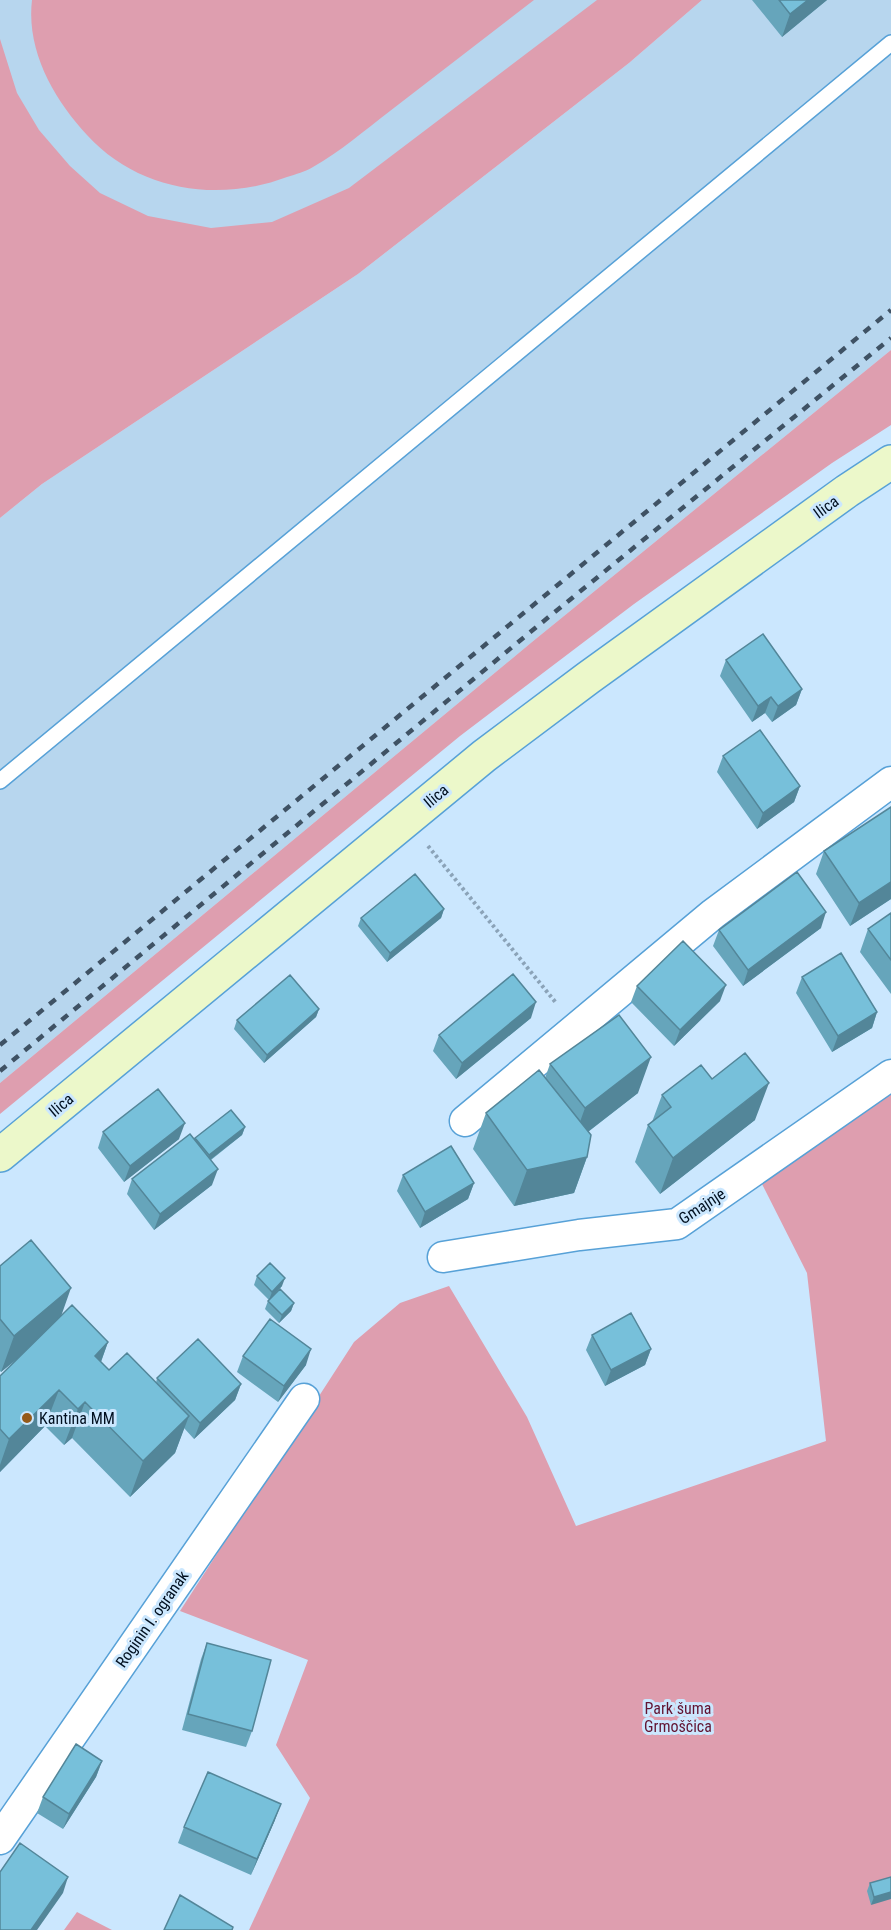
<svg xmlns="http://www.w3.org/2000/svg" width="891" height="1930" font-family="'Roboto Condensed',sans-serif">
	<rect width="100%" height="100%" fill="#cbe7fe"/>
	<!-- built -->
	<path fill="#b7d6ee" d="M0,0H632L178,311L0,171Z
		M702,0H891V350L532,642L0,1083V518L42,484L358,274L629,63Z"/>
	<!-- green -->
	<path fill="#de9eaf" d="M32,0H534C486,37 438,74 390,111C365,130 340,152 313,167C305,172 296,174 287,177C218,203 138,191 87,135C54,99 26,51 32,0Z
		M597,0H702L629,63L358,274L42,484L0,518V39L17,93L39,130L70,166L100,193L148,216L211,228L272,222L349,188Z
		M891,350V425L832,463L634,604L460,736L0,1114V1083L532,642Z
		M891,1087V1930H249L310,1798L276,1745L308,1660L180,1611L354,1342L400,1303L449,1286L527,1417L576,1526L826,1441L807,1273L759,1178Z
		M77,1912L112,1930H64Z"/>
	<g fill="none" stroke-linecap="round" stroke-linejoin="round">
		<defs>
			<path id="lane" d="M0,781L891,43"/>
			<path id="street" d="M465,1121L713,914L891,782
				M443,1257L579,1235L677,1224L891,1075
				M0,1839L304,1399"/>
			<path id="secondary" d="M0,1155L484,756L588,678L847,491L891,462"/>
		</defs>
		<!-- lane casing -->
		<use href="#lane" stroke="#57a1d7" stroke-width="18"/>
		<!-- street casing -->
		<use href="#street" stroke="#57a1d7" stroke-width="33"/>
		<!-- secondary casing -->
		<use href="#secondary" stroke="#57a1d7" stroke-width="36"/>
		<!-- path -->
		<path stroke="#8ba3b8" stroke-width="4" stroke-dasharray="3 3" stroke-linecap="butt" d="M428,846L557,1004"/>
		<!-- lane -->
		<use href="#lane" stroke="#fff" stroke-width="15"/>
		<!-- street -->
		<use href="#street" stroke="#fff" stroke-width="30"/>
		<!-- secondary -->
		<use href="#secondary" stroke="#ecf8ca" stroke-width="33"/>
		<!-- rail -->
		<path stroke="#3f5264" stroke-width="4.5" stroke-dasharray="8 8" stroke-linecap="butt" d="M0,1045L891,310
			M0,1071L534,629L891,338"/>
	</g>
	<!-- wall -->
	<path fill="#66a5bb" d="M752,0H827L782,37Z
		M726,660L802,689L796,705L772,722L765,713L752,722L720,676Z
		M723,756L800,786L794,802L757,829L717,772Z
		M824,851L891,899L850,926L816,874Z
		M444,909L441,918L387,962L358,926L361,918Z
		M891,913V994L860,952L868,929Z
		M821,928L743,986L713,946L719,930Z
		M802,977L877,1012L872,1028L832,1052L796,993Z
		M637,986L720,1001L674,1046L631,1002Z
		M319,1009L316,1017L264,1063L234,1029L237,1020Z
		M531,1018L456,1079L433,1051L439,1035Z
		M550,1064L638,1093L588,1132L587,1157L574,1193L514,1206L473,1149L486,1113L545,1078Z
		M712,1079L755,1120L660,1194L635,1162L648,1125L652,1122L662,1095Z
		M245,1127L242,1135L211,1160L212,1185L154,1230L127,1194L132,1179L195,1139V1138Z
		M103,1132L179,1139L124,1182L98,1148Z
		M403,1175L474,1183L468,1199L420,1228L397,1191Z
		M0,1266L61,1315L108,1342L101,1362L109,1370L156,1383L157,1378L241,1384L235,1400L194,1439L184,1428L175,1453L130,1497L72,1438L64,1445L45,1426L0,1472V1376L21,1356L1,1372L0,1371Z
		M257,1276L282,1286L269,1300L254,1285Z
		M268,1301L294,1303L291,1311L279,1323L265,1309Z
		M592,1335L651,1349L645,1365L605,1386L586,1350Z
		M243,1356L306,1365L278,1402L237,1372Z
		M207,1643L252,1731L246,1747L182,1730L201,1659Z
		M102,1761L96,1777L63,1829L37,1813L43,1797Z
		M275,1820L251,1875L178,1843L184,1827Z
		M891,1877L871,1905L867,1891L870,1883Z"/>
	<!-- shaded-wall -->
	<path fill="#538699" d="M808,0H827L782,37L790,14Z
		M802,689L796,705L772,722L778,706Z
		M771,697L765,713L752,722L758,706Z
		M800,786L794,802L757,829L763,813Z
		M891,882V899L850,926L859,903Z
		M444,909L441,918L387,962L390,953Z
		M826,912L821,928L743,986L748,970Z
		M726,985L720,1001L674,1046L680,1030Z
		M536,1002L531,1018L456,1079L462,1063Z
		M319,1009L316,1017L264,1063L267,1055Z
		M877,1012L872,1028L832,1052L838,1036Z
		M651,1057L638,1093L572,1144L585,1108Z
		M769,1083L755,1120L660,1194L673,1158Z
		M185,1123L179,1139L124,1182L130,1166Z
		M245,1127L242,1135L206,1163L209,1155Z
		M587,1157L574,1193L514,1206L527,1170Z
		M218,1169L212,1185L154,1230L160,1214Z
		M474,1183L468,1199L420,1228L425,1212Z
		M285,1278L282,1286L269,1300L272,1292Z
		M71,1288L58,1325L1,1372L14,1336Z
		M294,1303L291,1311L279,1323L282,1315Z
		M108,1342L95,1378V1356Z
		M311,1349L306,1365L278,1402L284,1386Z
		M651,1349L645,1365L605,1386L611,1370Z
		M241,1384L235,1400L194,1439L200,1423Z
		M59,1390L45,1426L0,1472V1465L9,1439Z
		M85,1402L72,1438L64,1445L78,1409Z
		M189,1416L175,1453L130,1497L143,1461Z
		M102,1761L96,1777L63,1829L69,1814Z
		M281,1804L275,1820L251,1875L257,1859Z
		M68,1877L63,1893L37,1930H31Z
		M891,1892V1899L871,1905L874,1897Z"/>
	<!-- building -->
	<path fill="#77c0da" stroke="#538699" stroke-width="1.5" d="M779,0H808L790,14Z
		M763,634L802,689L778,706L771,697L758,706L726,660Z
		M760,730L800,786L763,813L723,756Z
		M891,807V882L859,903L824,851Z
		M797,872L826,912L748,970L719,930Z
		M415,874L444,909L390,953L361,918Z
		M891,913V960L868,929Z
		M683,941L726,985L680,1030L637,986Z
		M841,953L877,1012L838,1036L802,977Z
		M513,974L536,1002L462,1063L439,1035Z
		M290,975L319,1009L267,1055L237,1020Z
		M619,1015L651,1057L585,1108L550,1064Z
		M745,1053L769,1083L673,1158L648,1125L671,1107L662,1095L701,1065L712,1079Z
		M539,1070L591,1135L587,1157L527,1170L486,1113Z
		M158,1089L185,1123L130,1166L103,1132Z
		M231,1110L245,1127L209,1155L195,1138Z
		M190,1134L218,1169L160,1214L132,1179Z
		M451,1146L474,1183L425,1212L403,1175Z
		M31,1240L71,1288L14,1336L0,1319V1266Z
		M270,1263L285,1278L272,1292L257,1276Z
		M280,1289L294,1303L282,1315L268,1301Z
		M72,1305L108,1342L95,1356L109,1370L127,1353L189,1416L143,1461L85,1402L78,1409L59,1390L9,1439L0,1429V1376Z
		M631,1313L651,1349L611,1370L592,1335Z
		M270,1319L311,1349L284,1386L243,1356Z
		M198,1339L241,1384L200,1423L157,1378Z
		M207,1643L271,1660L252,1731L188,1714Z
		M76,1744L102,1761L69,1814L43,1797Z
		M208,1772L281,1804L257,1859L184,1827Z
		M20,1843L68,1877L31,1930H0V1872Z
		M891,1877V1892L874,1897L870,1883Z
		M180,1895L233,1927L232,1930H164Z"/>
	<!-- markers -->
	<circle fill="#955a1a" stroke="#cbe7fe" stroke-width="2" cx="27" cy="1418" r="6"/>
	<g text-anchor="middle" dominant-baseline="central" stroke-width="6" stroke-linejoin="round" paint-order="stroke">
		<!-- street labels -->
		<g font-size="16" fill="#000f1f" stroke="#cbe7fe">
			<text transform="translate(826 507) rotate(-36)">Ilica</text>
			<text transform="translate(436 796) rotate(-40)">Ilica</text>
			<text transform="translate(61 1105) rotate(-40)">Ilica</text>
			<text transform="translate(702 1206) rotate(-33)">Gmajnje</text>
			<text transform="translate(152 1619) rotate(-55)">Roginin I. ogranak</text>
		</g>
		<!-- poi labels -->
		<g font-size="16" fill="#000f1f" stroke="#cbe7fe" text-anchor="start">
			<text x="39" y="1418">Kantina MM</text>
		</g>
		<!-- park labels -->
		<g font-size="16" fill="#621432" stroke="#cbe7fe">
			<text x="678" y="1708">Park šuma<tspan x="678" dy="18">Grmoščica</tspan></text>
		</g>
	</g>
</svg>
